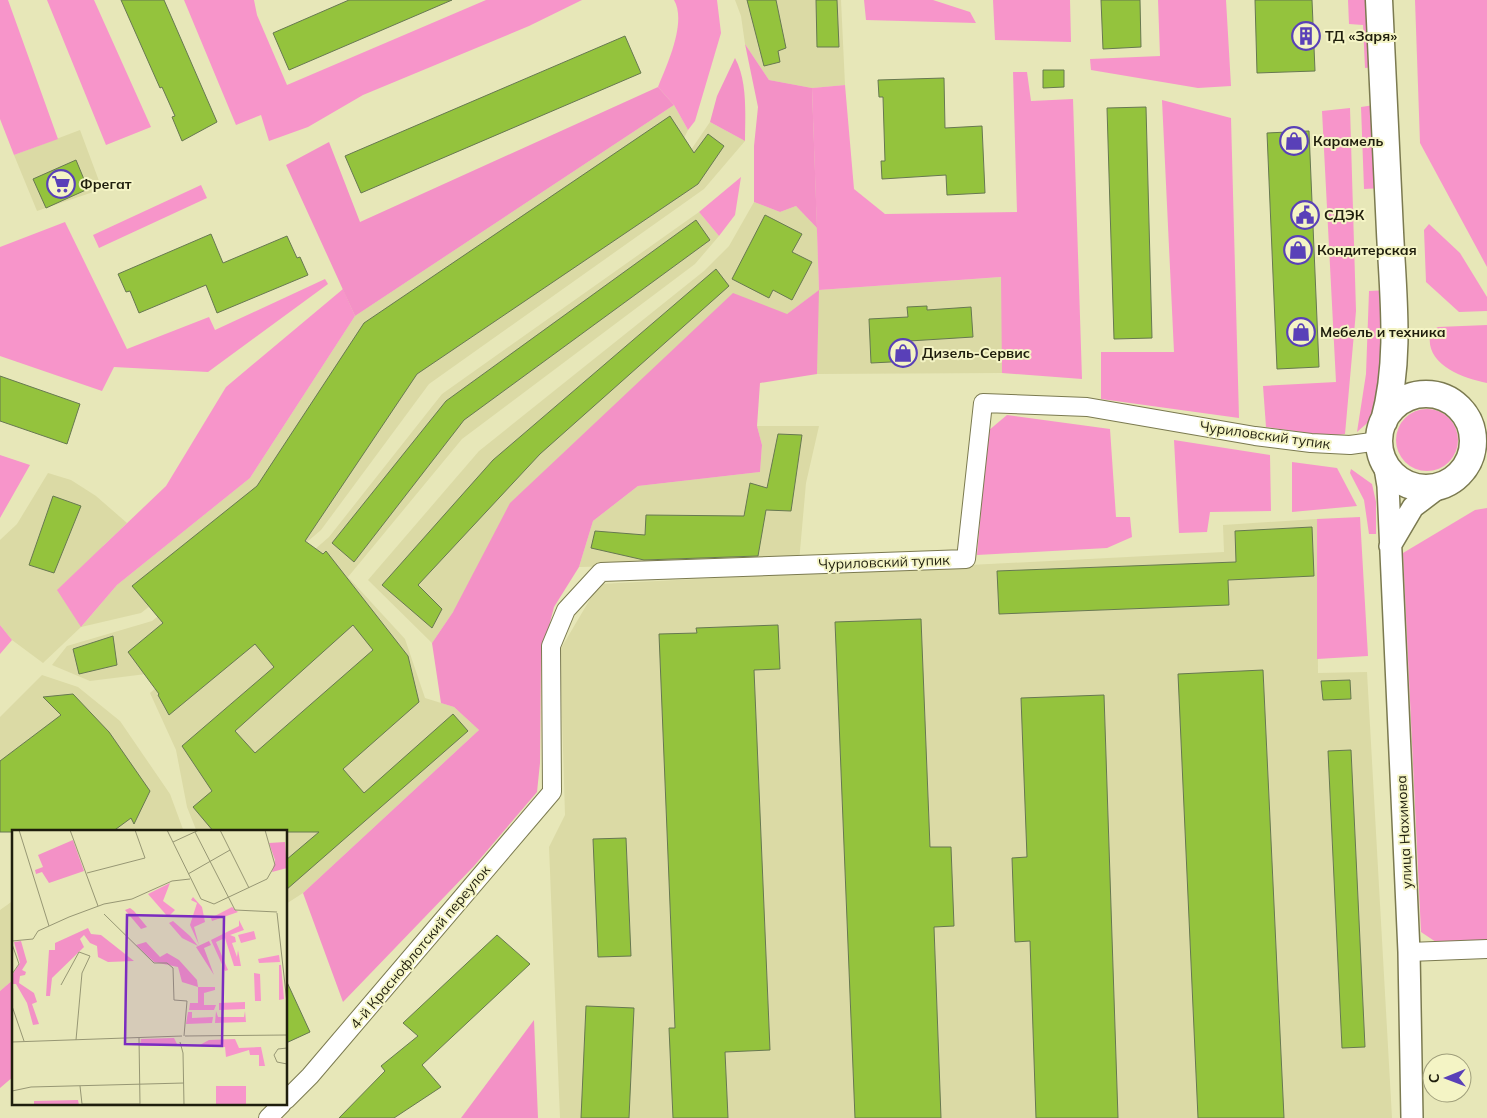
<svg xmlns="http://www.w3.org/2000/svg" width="1487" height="1118" font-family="Mulish,sans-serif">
	<rect width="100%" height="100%" fill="#e7e7b8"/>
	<!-- built -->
	<path fill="#dbdaa5" d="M735,0H841L845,85L812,88L769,80L745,44L741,16Z
		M674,105L688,130L682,142L386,343L274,510L141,613L81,627L43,663L12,640L0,625V540L17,524L48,473L71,480L96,496L127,523L103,546L82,626L117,585L250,478L355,316Z
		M710,122L745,141L704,189L429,384L321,530L154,673L90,681L52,665L67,646L152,621L282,518L401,353L682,163Z
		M80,130L102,189L37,211L14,155Z
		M754,202L780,212L796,206L817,228L819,290L1002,277V373L817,374L818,291L787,314L453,612L432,643L368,580L479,451L704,271L729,246Z
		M699,212L719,236L695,264L462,439L348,577L405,639L425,698L454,707L479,730L303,893L286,904V832H197L187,807L176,750L150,693L329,537L442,394Z
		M757,426H819L806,483L799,562L579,567L593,521L638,486L760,472L762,445Z
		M1317,519L1318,673L1367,672L1392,1118H560L549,847L565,815L560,650L599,584L1224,552L1223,525Z
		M42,675L78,687L120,721L170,794L184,832H112L123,824L0,811V717Z
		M14,900V979L0,991V910Z"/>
	<!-- green -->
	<path fill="#f795ca" d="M0,0H8L58,139L14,155L0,119Z
		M47,0H94L151,127L106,145Z
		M184,0H254L257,15L287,85L486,0H582L529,26L363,95L308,127L269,141L261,115L236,125Z
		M674,0H717L721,33L695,121L688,130L674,105L658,87C667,65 687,22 674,0Z
		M864,0H933L970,12L976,23L866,20Z
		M993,0H1070L1071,42L995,40Z
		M1158,0H1226L1231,86L1198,88L1091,70L1090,59L1160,56Z
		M1348,0H1372L1375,67L1365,68L1363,25L1349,24Z
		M1415,0H1487V267L1420,143Z
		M1013,72H1027L1031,101L1073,99L1082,379L1002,373L1001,277L819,290L812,88L845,85L854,189L885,214L1017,212Z
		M1162,100L1231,118L1239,418L1101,399V352H1174Z
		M1381,104L1384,188L1364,189L1361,107Z
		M1350,108L1356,311L1345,434L1329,436L1266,427L1263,386L1336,382L1322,111Z
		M741,177L735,215L719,236L699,212Z
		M201,185L207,198L99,248L93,235Z
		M65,222L127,349L209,317L215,330L325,279L328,284L208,372L114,367L102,391L0,356V247Z
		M1429,224L1460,253L1487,297V311L1459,312L1426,282L1424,230Z
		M343,289L355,316L250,478L117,585L81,627L57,590L166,486L226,387Z
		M1389,290L1388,376L1373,418L1357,432L1366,374L1369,291Z
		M1487,325V383C1461,378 1422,363 1431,331L1438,327Z
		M1396 440a31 31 0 1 1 62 0a31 31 0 1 1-62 0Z
		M1007,415L1110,429L1116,517H1130L1132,537L1107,548L977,555L988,431Z
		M1174,440L1270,455L1271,511L1210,512L1207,532L1179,533Z
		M0,455L30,465L0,518Z
		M1292,462L1337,468L1357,506L1292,512Z
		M1351,469L1372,484L1376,502V534H1369L1364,500L1350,473Z
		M1487,508V942L1439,944L1421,932L1403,553L1475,510Z
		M1360,517L1368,656L1317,659V519Z
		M0,625L12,640L0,654Z"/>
	<!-- forest -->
	<path fill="#f391c6" d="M745,44L769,80L812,88L817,228L796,206L780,212L754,202V146L758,107Z
		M735,58C748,82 745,115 745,141L710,122L717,96Z
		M658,87L674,105L355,316L286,165L329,142L360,222Z
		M819,290L817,374L760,383L757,426L762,445L760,472L638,486L593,521L579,567L554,607L541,657L540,763L537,792L474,866L343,1002L303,893L479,730L454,707L441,703L432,643L453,612L510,503L733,293L787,314Z
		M14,979V1076L0,1088V991Z
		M534,1020L538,1118H461Z"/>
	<!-- building -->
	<path fill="#94c33d" stroke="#677851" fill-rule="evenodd" d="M121,0H164L217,122L182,141L172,117L175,116L162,87L160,88Z
		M349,0H452L289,70L273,33Z
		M747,0H776L786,48L778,51L780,62L764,66Z
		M816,0H837L839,47H817Z
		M1101,0H1140L1141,47L1103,49Z
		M1255,0H1312L1315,71L1257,73Z
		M625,36L641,73L361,193L345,156Z
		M1043,70H1064V87L1043,88Z
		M944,78L945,128L982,126L985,193L947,195L946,175L882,179L881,161H885L883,97H879L878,80Z
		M1146,107L1152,338L1114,339L1107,108Z
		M670,116L694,153L708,134L724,146L698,184L417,374L305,541L323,554L326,551L408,656L419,702L343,769L364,793L453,714L468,731L286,890V860L319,832H214L193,807L212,791L182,746L274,667L255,644L169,715L158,695L159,694L128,652L163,623L132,586L257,486L364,323ZM353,625L373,650L255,753L235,731Z
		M1309,131L1319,367L1277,369L1267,133Z
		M76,160L88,189L46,208L33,179Z
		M765,215L802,234L792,252L812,262L792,300L773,290L769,298L732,279Z
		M696,220L710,240L464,420L354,562L332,543L446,401Z
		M211,234L223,263L287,236L297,258L300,257L308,275L217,313L206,285L139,313L130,291L126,292L118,274Z
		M716,269L729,286L540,454L418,585L442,609L432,628L382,585L493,460Z
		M927,306V310L971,307L973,337L909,341L910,361L871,363L869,319L908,317L907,307Z
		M0,376L80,404L67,444L0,421Z
		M778,434L802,435L791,511L766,510L758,556L644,560L591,548L595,531L645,535L646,515L744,516L750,483L767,488Z
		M53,496L81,506L54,573L29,565Z
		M1312,527L1314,576L1228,580L1229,605L999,614L997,571L1236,562L1235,531Z
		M921,619L930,847H951L954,926L934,927L941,1118H855L835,622Z
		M778,625L780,669L754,670L770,1050L725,1052L728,1118H673L669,1028H675L659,634L697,633L696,628Z
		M113,636L117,665L79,674L73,649Z
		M1263,670L1284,1118H1198L1178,674Z
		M1350,680L1351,699L1323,700L1321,681Z
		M73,694L109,732L150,791L134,824L131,818L112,832H0V761L61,715L43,697Z
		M1104,695L1118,1118H1036L1030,941L1015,942L1012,858L1027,857L1021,698Z
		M1351,750L1365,1047L1342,1048L1328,751Z
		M626,838L631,956L598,957L593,839Z
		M497,935L530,964L422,1065L441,1087L394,1118H339L385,1071L381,1066L418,1036L403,1023Z
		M286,980L310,1032L286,1043Z
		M586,1006L634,1008L629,1118H581Z"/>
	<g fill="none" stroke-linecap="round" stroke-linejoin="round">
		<defs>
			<path id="minor" d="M1409,952L1487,949
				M286,1100L310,1076L552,792L551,646L566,610L601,572L966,559L983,403L1087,407L1255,436L1311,443L1350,445L1379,441
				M268,1118L282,1104"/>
			<path id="tertiary" d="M1384,462L1388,486L1409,952L1412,1118
				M1390,546L1413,507L1442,485"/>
			<path id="primary" d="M1379,0C1383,77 1386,155 1390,232C1393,295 1401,360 1384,421
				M1379 441a47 47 0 1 1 94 0a47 47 0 1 1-94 0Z"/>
		</defs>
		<!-- minor casing -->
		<use href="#minor" stroke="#7b7a50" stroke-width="20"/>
		<!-- tertiary casing -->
		<use href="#tertiary" stroke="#7b7a50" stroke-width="24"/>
		<!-- primary casing -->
		<use href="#primary" stroke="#7b7a50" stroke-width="29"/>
		<!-- minor -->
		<use href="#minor" stroke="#fff" stroke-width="18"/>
		<!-- tertiary -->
		<use href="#tertiary" stroke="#fff" stroke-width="21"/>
		<!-- primary -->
		<use href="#primary" stroke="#fff" stroke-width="26"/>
	</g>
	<!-- icons -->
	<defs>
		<symbol id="building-ring" viewBox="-11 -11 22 22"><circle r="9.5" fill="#f4f4c5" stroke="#5940b8" stroke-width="1.5"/><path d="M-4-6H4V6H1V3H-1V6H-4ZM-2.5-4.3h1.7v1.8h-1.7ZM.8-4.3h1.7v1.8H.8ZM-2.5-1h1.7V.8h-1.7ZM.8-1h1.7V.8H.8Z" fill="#5940b8"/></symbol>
		<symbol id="shop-ring" viewBox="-11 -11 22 22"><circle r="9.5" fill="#f4f4c5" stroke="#5940b8" stroke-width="1.5"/><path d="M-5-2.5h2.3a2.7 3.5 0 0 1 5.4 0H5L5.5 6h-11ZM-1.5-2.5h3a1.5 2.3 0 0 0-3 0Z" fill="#5940b8"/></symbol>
		<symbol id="supermarket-ring" viewBox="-11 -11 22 22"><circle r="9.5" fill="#f4f4c5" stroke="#5940b8" stroke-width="1.5"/><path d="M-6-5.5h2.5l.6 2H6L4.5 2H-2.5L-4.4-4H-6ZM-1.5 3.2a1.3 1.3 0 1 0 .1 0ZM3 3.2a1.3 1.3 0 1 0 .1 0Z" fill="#5940b8"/></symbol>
		<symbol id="civic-ring" viewBox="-11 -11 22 22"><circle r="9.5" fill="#f4f4c5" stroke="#5940b8" stroke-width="1.5"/><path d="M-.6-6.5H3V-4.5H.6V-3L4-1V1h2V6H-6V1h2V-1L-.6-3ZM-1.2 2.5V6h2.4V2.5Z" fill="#5940b8"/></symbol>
	</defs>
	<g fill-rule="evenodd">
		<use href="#building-ring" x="1290" y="20" width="32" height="32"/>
		<use href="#shop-ring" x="1278" y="125" width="32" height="32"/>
		<use href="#supermarket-ring" x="45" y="168" width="32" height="32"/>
		<use href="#civic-ring" x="1289" y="199" width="32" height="32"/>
		<use href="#shop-ring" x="1282" y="234" width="32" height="32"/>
		<use href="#shop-ring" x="1285" y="316" width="32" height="32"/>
		<use href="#shop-ring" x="887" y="337" width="32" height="32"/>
	</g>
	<g text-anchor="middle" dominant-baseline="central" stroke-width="4" stroke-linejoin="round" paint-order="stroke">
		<!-- poi labels -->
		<g font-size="14" font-weight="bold" fill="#1f1e0d" stroke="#f4f4c5" text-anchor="start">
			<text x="1325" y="36">ТД «Заря»</text>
			<text x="1313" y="141">Карамель</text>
			<text x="80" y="184">Фрегат</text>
			<text x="1324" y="215">СДЭК</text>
			<text x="1317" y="250">Кондитерская</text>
			<text x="1320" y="332">Мебель и техника</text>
			<text x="922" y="353">Дизель-Сервис</text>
		</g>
		<!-- street labels -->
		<g font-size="14" fill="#1f1e0d" stroke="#f4f4c5">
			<text transform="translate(1265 435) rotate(8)">Чуриловский тупик</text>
			<text transform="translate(884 562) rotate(-2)">Чуриловский тупик</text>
			<text transform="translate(1404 832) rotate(-93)">улица Нахимова</text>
			<text transform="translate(420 947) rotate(-50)">4-й Краснофлотский переулок</text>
		</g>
	</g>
	<!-- overview -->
	<g transform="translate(12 830)">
		<rect width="275" height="275" fill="#e7e7b8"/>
		<path d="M158,53L151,71L163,80L156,87L136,64ZM181,67L190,77L193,92L182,97L187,115L178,95L185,73L179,70ZM220,77L226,82L200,91L199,88ZM227,90L232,100L218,105L223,107L224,112L220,113L225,127L226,120L229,136H222L213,108L204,112L216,140L213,141L199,110L227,96ZM161,91L178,106L186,116L170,108L157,93ZM242,101L244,109L229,113L226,105ZM267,125L268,132L247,133L246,129ZM267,135H269L272,169L267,170ZM242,143L248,144L249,171H243ZM186,157H203V160L192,163V175H204L202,180H177L178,173H186ZM233,172V179L207,180V173ZM204,181L206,187H232L233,181L234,192L203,193ZM176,182H180V188L201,187L200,193L174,194ZM162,208L166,216H128L129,209ZM223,209L227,218L249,217L253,236H247V225H238L237,220L214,227L213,217L186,216L197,210ZM204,256H234V275H204Z" fill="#f795ca"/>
		<path d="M61,10L72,41L37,53L30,42L24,44L23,40L31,37L26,25ZM273,12L275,38L260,42L263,30L257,13ZM118,78L122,81L135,97L129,99L113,80ZM76,98L79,104L89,105L122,131L96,132L86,127L85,116L78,113L72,105L68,109L72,117L40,148L38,166H34L37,120H43V113ZM9,111L15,132L10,140L14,142L13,145L8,146L7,153L22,163L25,172L20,174L27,194L21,195L15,173L4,154H0V145L8,133L2,112ZM197,111L199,115L192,118L202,145L184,117ZM134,112L148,127L155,123L167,130L185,150L186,157L170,152L166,137L142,132L124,115ZM66,270L67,275H22V271Z" fill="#f391c6"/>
		<path fill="none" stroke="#979774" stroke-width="1" d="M7,0L37,96M58,0L86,76M155,0L189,69L202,74L255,49L263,35L253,0M208,0L237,58M183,2L223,80L265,82M161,12L187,0M75,43L133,28L123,0M176,44L218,20M265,83L275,173M92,84L142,133H155L161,138L162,170L175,171L172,206M0,111L21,109L26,101L57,87L92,74L120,69L160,51L178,49M0,114L7,134L0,144M49,155L67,122L78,126L70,143L64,210M0,176L12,211M173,206L275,205M0,212L170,206M168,212L171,223L172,275M275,218L266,219L262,225L265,232L275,234M68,256L70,274H128L127,208M0,261L19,257L172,253"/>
		<path fill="#7b2cbf" fill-opacity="0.15" stroke="#7b2cbf" stroke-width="2.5" d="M115,85L212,87L210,216L113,214Z"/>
		<rect width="275" height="275" fill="none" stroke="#1f1e0d" stroke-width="2.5"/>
	</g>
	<!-- north arrow -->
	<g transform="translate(1447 1078) rotate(269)"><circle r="24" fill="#f4f4c5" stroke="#9f9e7b"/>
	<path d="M0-4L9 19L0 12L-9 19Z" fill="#5940b8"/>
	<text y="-8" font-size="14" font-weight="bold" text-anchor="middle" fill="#1f1e0d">С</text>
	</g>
</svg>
